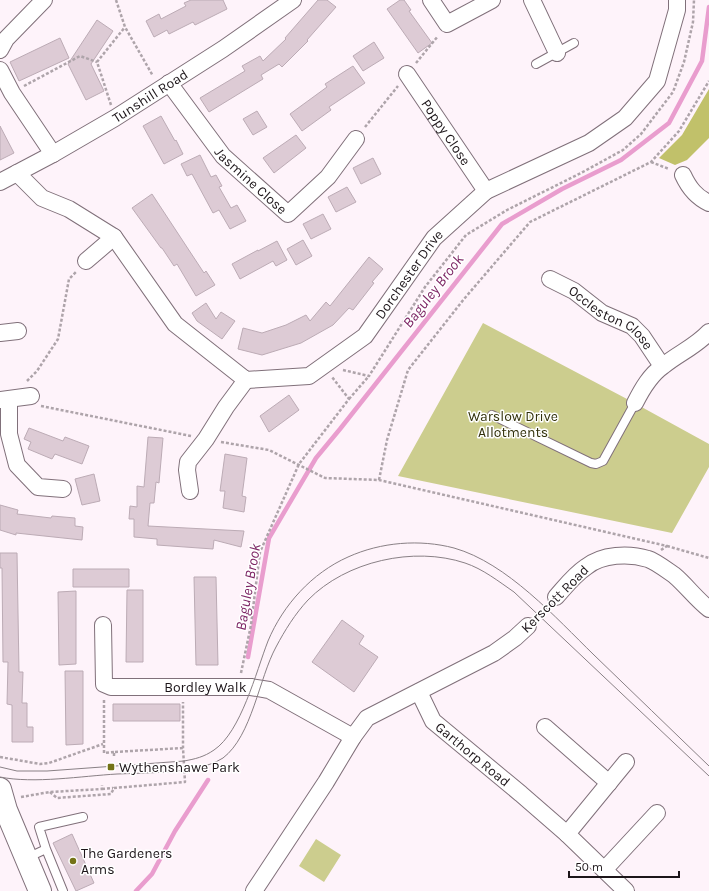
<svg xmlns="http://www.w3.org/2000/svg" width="709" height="891" font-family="Karla,sans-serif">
	<rect width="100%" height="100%" fill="#fef3fa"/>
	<!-- green -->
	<path fill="#cccd8e" d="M483,323L627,399L709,444V467L672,533L398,476Z
		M316,839L341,855L324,882L299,866Z"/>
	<!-- forest -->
	<path fill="#c1c16a" d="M709,89V138L687,160L675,165L659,158L682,135Z"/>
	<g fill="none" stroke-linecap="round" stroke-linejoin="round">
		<!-- stream -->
		<path stroke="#e99dce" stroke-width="4.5" d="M248,657L269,538L316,458L340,429L502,224L562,189L621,160L669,123L702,61L709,7
			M136,891L152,874L175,831L208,780"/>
	</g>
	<!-- building -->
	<path fill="#ddcbd5" stroke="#bcabb5" d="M191,0H223L227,9L195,25L193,22L169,34L167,30L154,37L146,21L159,14L161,19L186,6L184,3Z
		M318,0H327L336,7L307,40L308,41L282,67L279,64L261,75L263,79L209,112L200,98L245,71L242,66L260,56L263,61L286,39L285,38Z
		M400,0H404L411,10L409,11L432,43L418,53L387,9Z
		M97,20L113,31L91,64L104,91L86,100L68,64Z
		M60,38L69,58L19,81L10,62Z
		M374,42L384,58L363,71L353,56Z
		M353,66L365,83L329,107L331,110L302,131L290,114L327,87L325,84Z
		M257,111L267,127L253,135L243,119Z
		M161,116L175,141L176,140L183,154L164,164L143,126Z
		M0,126L14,153L0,160Z
		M296,135L306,148L274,173L263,158Z
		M200,155L211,177L216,175L222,186L219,187L231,208L237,205L246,221L230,229L219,210L213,213L192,174L187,176L181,164Z
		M373,158L381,174L361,184L353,168Z
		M347,187L356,202L336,212L328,197Z
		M152,194L204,273L206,271L215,285L196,296L177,264L174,266L162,248H161L132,208Z
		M323,214L331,229L311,239L303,224Z
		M303,240L312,256L296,265L287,249Z
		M277,241L287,260L276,266L273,261L240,279L232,264L258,250V251Z
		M369,257L383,269L372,282L374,283L353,310L349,308L333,325L301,343L262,355L238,349L243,328L262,333L286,325L306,315L310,321L326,302L330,306Z
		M206,303L216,319L221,312L235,321L222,339L197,321L192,313Z
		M289,395L299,410L269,432L260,416Z
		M29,428L63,441L65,437L89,446L82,464L55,454L52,459L28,449L31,442L24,439Z
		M148,437L163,438L159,483L156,482L154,503H150L148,526L244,531L241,547L214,540L213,549L157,545V539L134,537V519H129L130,506L137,507V486L144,487Z
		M225,454L247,458L242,496L246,497L244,512L223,508L225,491H220Z
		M94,474L100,501L82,505L75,479Z
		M0,505L18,510L17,514L51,518L52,516L75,518V526L83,527L82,540L16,533V535L0,530Z
		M0,553H17L19,672H23L22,703H27V727H33V742H12V705L7,704L8,662H3L2,568H0Z
		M73,569H129V587H73Z
		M194,577H216L218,665H196Z
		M127,590H143V662H126Z
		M76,591V664L59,665L58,592Z
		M342,620L364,636L359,644L378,657L354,692L312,662Z
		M65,671H83V744L66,745Z
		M113,704H180V721H113Z
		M72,834L94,883L76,891L53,843Z"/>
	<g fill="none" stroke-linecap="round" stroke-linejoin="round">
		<defs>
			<path id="service" d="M536,64L574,43
				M492,415L591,463L596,464L603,461L635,403
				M46,849L63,891
				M27,858L46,849L39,827L83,817"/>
			<g id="minor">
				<path d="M431,0L447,24L492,0"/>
				<path d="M532,0L557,53"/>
				<path d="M0,50L6,39L44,0"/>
				<path d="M0,70L12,93L53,154"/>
				<path id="s1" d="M407,74L486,191"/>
				<path id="s2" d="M169,83L223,156L288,214L328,177L356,139"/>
				<path id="s3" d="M17,173L42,198L69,209L114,237L175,324L246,380L309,376L365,336L434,238L486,191L589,143L625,118L657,81L677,10V0"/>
				<path d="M683,175C689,188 696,197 709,203"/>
				<path id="s4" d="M0,182L53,154L115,118L223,49L293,0"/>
				<path d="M86,261L114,237"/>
				<path id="s5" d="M550,279L574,291L602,313L632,326L642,336L662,366"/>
				<path d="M0,333L18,331"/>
				<path d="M0,400L31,396"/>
				<path d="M9,400V434L17,465L38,487L63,489"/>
				<path d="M635,403C642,389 650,375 663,366C679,353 695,347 709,332"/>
				<path d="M190,491L187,470L188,462L206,439L226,407L246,380"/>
				<path d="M556,597C565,587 574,575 586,567C602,554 629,553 648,559C655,561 668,571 674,575C686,585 696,599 709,609"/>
				<path id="s6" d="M103,625L104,684L111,687H251L269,690L353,737"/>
				<path id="s7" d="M419,692L433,721L521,794L567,834L626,891"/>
				<path d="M545,727L609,783"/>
				<path d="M567,834L626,762"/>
				<path d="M605,869L657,813"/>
				<path d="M254,891L326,782L353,737L367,718L494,653L515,638L528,626"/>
			</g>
			<path id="secondary" d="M0,789L6,810L40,891"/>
		</defs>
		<!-- service casing -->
		<use href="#service" stroke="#80707a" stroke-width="10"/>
		<!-- minor casing -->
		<use href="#minor" stroke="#80707a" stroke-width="18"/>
		<!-- secondary casing -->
		<use href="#secondary" stroke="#80707a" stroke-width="24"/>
		<!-- path -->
		<path stroke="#aea4aa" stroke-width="2.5" stroke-dasharray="3 2" stroke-linecap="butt" d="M116,0L125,27L153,76
			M416,63L438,36
			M24,86L80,56L97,62
			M111,105L97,62L125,27
			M365,127L398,86
			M651,162L669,169
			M343,370L369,376L425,287L466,235L507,210L581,173L623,150L641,134L673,92L684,62L693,22L694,0
			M27,381L37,371L58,339L69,279L76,272
			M349,399L369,376
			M41,406L191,436
			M221,442L269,450L325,478L379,480L667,546L661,550
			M379,480L387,440L408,370L464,299L530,222L651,162L679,131L709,81
			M667,546L709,558
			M538,616L546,608
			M241,673L251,625L260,552L299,464L349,399L332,377
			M104,700V753L114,752
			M114,756V752L183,748
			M0,757L40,764L49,763L103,744
			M102,789L113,788
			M50,792L57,798L111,794L114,788L185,782L183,748V702
			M21,797L50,792L102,789V785"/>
		<!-- service -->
		<use href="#service" stroke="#fff" stroke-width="8"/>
		<!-- minor -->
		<use href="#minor" stroke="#fff" stroke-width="16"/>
		<!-- secondary -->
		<use href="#secondary" stroke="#fff" stroke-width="22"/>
		<!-- tram -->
		<path stroke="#898085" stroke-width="1" d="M0,767L17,771H47L184,761C195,759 204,757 214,750C241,732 256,672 268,641C283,605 312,573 348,557C381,542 420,539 454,548C507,563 556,618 594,655C632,692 671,729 709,766
			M0,777C34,784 82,776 117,774C142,773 173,773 196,768C206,766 215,763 223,758C252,736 259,678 276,647C285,630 295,614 308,600C346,561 414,546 465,563C483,569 498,581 514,592L709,776"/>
	</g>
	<!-- markers -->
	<g fill="#747317" stroke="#fff" stroke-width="1.5">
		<rect x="107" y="763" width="8" height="8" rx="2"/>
		<circle cx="73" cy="861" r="4"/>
	</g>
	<g text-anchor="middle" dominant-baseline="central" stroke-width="3" stroke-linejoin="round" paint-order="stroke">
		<!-- street labels -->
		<g font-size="14" fill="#1c1519" stroke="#fff">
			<text stroke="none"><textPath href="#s4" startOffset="173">Tunshill Road</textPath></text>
			<text stroke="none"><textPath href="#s1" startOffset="70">Poppy Close</textPath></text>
			<text stroke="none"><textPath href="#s2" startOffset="128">Jasmine Close</textPath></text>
			<text stroke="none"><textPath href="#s3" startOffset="522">Dorchester Drive</textPath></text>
			<text stroke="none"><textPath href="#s5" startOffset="73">Occleston Close</textPath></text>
			<text transform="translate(555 599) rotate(-45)">Kerscott Road</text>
			<text stroke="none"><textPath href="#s6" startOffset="161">Bordley Walk</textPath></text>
			<text stroke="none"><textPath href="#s7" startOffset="84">Garthorp Road</textPath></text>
		</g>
		<!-- park labels -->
		<g font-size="14" fill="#32310b" stroke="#fff">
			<text x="513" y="416">Warslow Drive<tspan x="513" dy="16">Allotments</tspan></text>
		</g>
		<!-- poi labels -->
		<g font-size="14" fill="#1c1519" stroke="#fff" text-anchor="start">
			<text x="119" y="767">Wythenshawe Park</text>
			<text x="81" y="853">The Gardeners<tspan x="81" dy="16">Arms</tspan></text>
		</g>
		<!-- water labels -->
		<g font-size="15" font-style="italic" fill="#7d2665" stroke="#fff">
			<text transform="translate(433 291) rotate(-52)">Baguley Brook</text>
			<text transform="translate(248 587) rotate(-80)">Baguley Brook</text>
		</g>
	</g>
	<!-- scale -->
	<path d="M569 871v6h110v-6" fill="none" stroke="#1c1519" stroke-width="2"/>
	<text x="575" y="871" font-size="12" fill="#1c1519" stroke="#ffffff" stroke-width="3" paint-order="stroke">50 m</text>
</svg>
